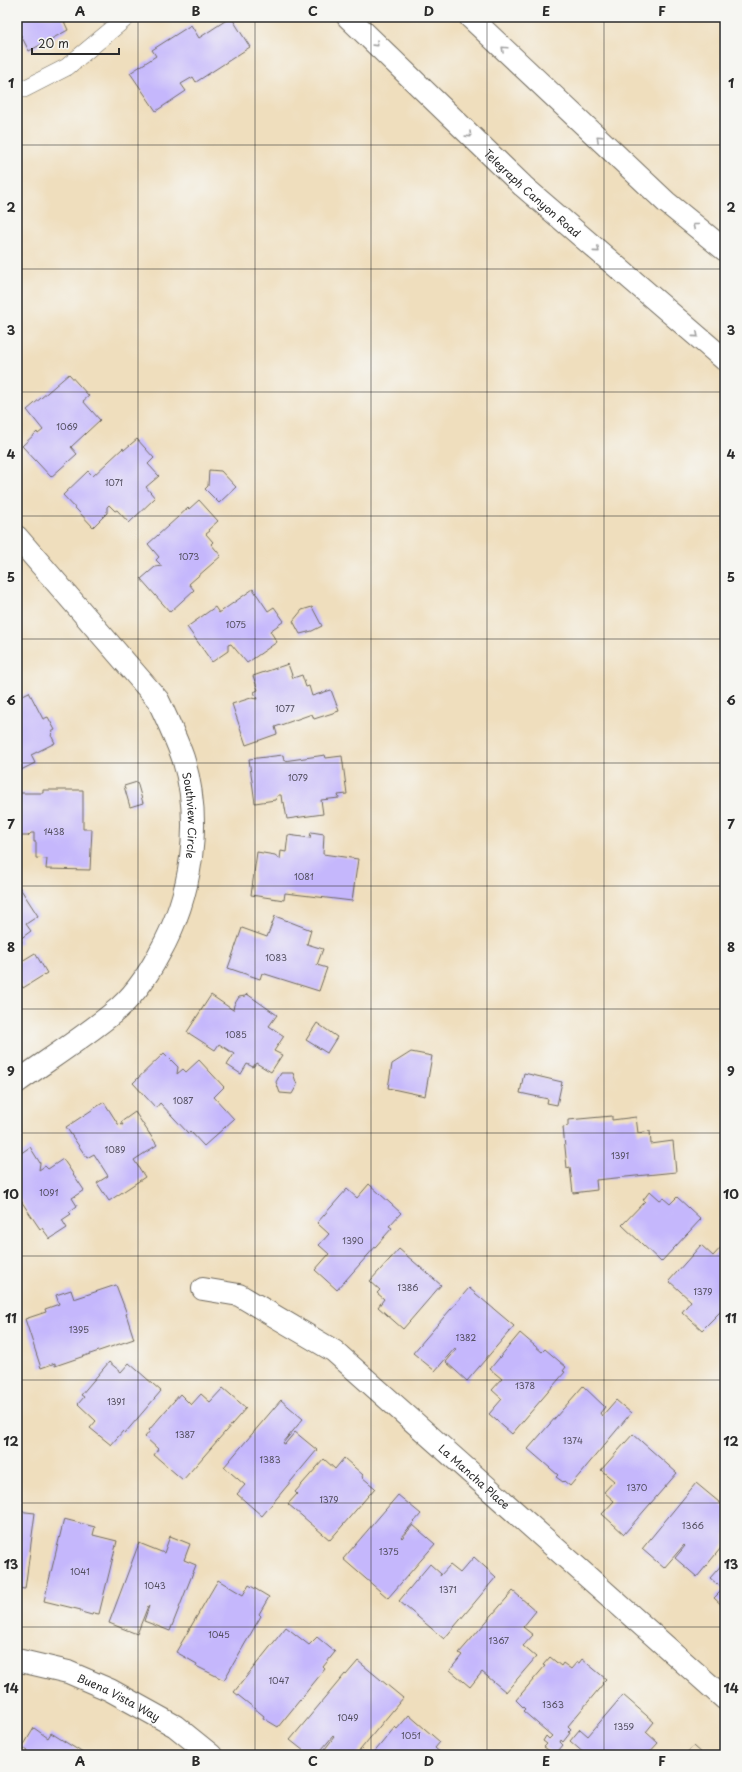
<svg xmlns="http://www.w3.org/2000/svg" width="742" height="1772" font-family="'Playpen Sans',sans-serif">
	<rect width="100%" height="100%" fill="#f6f6f2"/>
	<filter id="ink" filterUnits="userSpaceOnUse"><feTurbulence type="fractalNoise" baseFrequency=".025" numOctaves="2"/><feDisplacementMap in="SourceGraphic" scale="8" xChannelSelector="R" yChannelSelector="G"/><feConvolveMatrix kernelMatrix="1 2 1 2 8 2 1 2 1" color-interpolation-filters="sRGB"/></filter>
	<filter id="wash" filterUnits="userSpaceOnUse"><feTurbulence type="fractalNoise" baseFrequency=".012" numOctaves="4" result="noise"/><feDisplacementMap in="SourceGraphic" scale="16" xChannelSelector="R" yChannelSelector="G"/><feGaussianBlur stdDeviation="0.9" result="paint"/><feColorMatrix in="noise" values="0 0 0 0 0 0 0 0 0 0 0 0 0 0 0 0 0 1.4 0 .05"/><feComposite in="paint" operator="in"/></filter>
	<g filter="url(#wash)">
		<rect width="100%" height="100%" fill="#efdebd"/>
		<g id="blocks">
			<!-- building -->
			<path fill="#c5b7fc" d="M17,17H62L68,30L29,51L17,28Z
				M231,17L250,47L196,82L193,77L181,84L186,91L156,111L130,73L156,56L152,50L191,25L199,38Z
				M69,374L89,396L83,401L100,420L71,447L77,454L51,477L22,446L37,432L38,434L43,430L27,410Z
				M137,439L154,458L148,464L159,476L146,487L155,498L129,523L117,510L115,511L109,505L107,507V513L93,527L63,495L88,471L93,476L123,448L124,450Z
				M209,470L221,471L236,487L219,503L205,489L208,486Z
				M199,500L218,521L208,530L210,531L206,534L213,542L211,544L221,556L189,584L194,590L170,612L141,579L155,567L162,566L156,560L159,557L148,544L188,508L189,509Z
				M253,589L268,611L274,607L284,621L270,631L277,642L247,663L231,644L228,645V651L212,662L187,627L215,607L219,613Z
				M312,607L322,626L312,631L300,634L293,621L302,610Z
				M288,664L293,678L302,675L306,687L309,686L312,696L331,690L339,711L314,719L312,714L275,727L277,734L246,745L232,704L251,698L257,699L254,692L258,690L253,676Z
				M29,692L43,719L48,717L55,730L51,732L53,734L51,735L55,743L31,755L35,763L17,772V698Z
				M283,755L284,761L325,755L326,758L342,756L347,794L338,795L339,798L321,800L323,814L287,819L284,802L282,803L281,795H278L275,800L255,803L249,759Z
				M137,782L143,803L130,807L124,786Z
				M43,790H83V829H92L90,870L46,869L47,859L36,858V842H34V833H31L28,836H17V793H43Z
				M311,832L324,834L323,854L358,859L352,901L285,893L284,900L251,895L257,852L275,855L280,859L281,851L286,852L288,835L310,838Z
				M18,885L38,916L26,924L31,931L20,939L22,942L17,945V886Z
				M275,916L311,930L307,944L323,949L317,965L327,968L319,991L262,973L260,979L228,968L242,928L267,937Z
				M35,953L47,973L23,988L17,979V964Z
				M247,994L277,1015L269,1026L284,1036L274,1051L282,1055L271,1072L256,1063L253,1067L247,1064L241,1074L227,1065L234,1054L219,1044L215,1050L187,1032L211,995L233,1010L234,1005L239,997L245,996Z
				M317,1023L337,1037L327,1053L306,1040Z
				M411,1052L432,1056L425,1096L388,1088L392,1064Z
				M164,1053L178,1067L177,1074L183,1069L186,1072L199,1060L224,1087L214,1097L234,1119L204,1146L190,1131L188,1133L160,1103L156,1108L133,1083Z
				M281,1073H293L297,1085L292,1094L280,1093L276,1082Z
				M524,1073L562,1082L557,1105L547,1103L548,1099L520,1093Z
				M104,1102L118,1124L123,1125L121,1122L135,1112L157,1145L134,1160L145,1177L109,1201L97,1183L108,1176L94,1154L87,1158L66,1127Z
				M612,1116V1120L636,1117L638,1133L650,1131L651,1144L673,1141L676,1172L596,1180L597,1190L573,1193L570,1167L567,1168L563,1127L568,1126V1120Z
				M30,1147L40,1163L39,1170L45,1166L48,1169L63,1159L84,1190L72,1198L77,1206L69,1212L71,1214L62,1220L67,1228L50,1239L42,1228L40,1229L17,1195V1156Z
				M369,1184L401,1213L389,1226L392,1228L337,1290L315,1270L329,1254L319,1245L329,1234L317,1223L347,1189L357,1198Z
				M650,1191L660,1200L663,1198L670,1204L677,1197L701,1219L661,1262L622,1225L645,1201L643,1200Z
				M701,1245L713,1256L723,1245L725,1247V1311L723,1309L702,1330L682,1312L691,1301L669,1281Z
				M399,1249L441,1285L403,1329L378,1307L384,1299L377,1293L380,1290L370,1281Z
				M116,1285L127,1314H126L134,1339L55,1366V1363L41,1368L25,1319L46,1312L45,1309L59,1304L56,1295L71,1290L74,1299Z
				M469,1288L514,1326L467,1381L446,1362L456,1350L455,1348L435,1371L413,1353Z
				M520,1333L542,1352L545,1349L566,1367L563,1371L565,1372L512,1434L489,1414L502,1399L492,1390L502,1379L490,1369Z
				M109,1362L121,1372L129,1363L161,1391L125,1433L123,1431L111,1445L90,1428L96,1421L78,1404L84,1397L81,1395Z
				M583,1386L605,1407L600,1413L602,1416L616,1400L631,1413L570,1486L564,1481L563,1482L556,1477L558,1475L528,1449Z
				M223,1388L246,1408L183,1480L154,1455L158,1449L145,1437L150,1431L149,1430L180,1394L191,1405L201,1394L210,1402Z
				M281,1400L303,1419L283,1443L285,1444L295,1432L317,1450L262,1516L237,1494L245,1485L224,1467Z
				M633,1434L677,1473L624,1534L602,1514L614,1501L604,1492L614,1481L601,1470Z
				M344,1458L363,1475L362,1477L375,1488L330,1540L288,1504L297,1494L295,1492L324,1459L335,1469Z
				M696,1483L725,1507V1543L697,1577L675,1558L685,1546L684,1545L664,1568L642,1549Z
				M398,1495L421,1514L401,1537L402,1538L413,1525L435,1544L388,1598L343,1559Z
				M17,1511L35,1513L25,1589L17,1588Z
				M64,1519L95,1527L93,1535L117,1541L99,1614L93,1613L92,1615L81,1612V1610L44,1601Z
				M170,1536L190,1544L184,1560L196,1565L170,1631L144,1621L149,1606H148L137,1634L109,1623L139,1543L164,1553Z
				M474,1557L496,1577L444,1639L399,1601L430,1564L441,1574L440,1576L450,1565L460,1573Z
				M725,1561V1608L714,1598L723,1589L710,1578Z
				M218,1580L243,1595L249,1585L269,1597L259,1614L261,1616L224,1680L196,1666L197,1664L176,1652Z
				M513,1591L536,1611L523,1627L533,1635L523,1646L536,1657L506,1692L482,1672L470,1687L450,1670L462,1655L459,1653Z
				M286,1627L309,1645L317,1637L335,1652L323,1667L325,1669L278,1727L263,1718L264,1716L234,1692Z
				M550,1657L561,1666L563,1663L571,1669L577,1662L579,1663L582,1659L606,1679L602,1683L603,1684L568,1726L571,1729L568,1732L570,1733L563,1742L561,1740L560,1742L563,1745L555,1755L544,1747L547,1744L543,1741L546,1736L549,1739L552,1736L523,1711L525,1709L516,1700L545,1666L543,1665Z
				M358,1661L403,1698L356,1755H332L325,1749L334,1737L333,1736L317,1755H309L290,1740L345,1674L346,1675Z
				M623,1695L654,1722L646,1732L658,1743L647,1755H586L570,1741L580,1729L588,1736Z
				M409,1715L440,1742L435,1748L443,1755H372L395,1727L397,1729Z
				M34,1728L48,1738L51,1733L83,1753V1755H25L27,1751L22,1748Z
				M693,1746L703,1755H685Z"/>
		</g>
	</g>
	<g filter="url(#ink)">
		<use href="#blocks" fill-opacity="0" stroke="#706a5e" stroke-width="1"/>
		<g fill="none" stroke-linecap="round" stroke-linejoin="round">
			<defs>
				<path id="lane" d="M24,89L67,67L127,17"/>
				<g id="street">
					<path id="s1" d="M17,537L158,700C167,719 176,738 183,758C203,822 192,896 159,954C148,975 132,998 113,1013C84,1037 48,1060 17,1082"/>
					<path id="s2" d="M203,1289L239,1295L334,1351L725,1699"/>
				</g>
				<g id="secondary">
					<path id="s3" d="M17,1660L68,1672L110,1690L175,1726L211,1755"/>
				</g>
				<g id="primary">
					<path id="s4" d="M348,17L523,186L725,360"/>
					<path d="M470,17L666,202L725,250"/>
				</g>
			</defs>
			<!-- lane casing -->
			<use href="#lane" stroke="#706a5e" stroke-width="18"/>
			<!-- street casing -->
			<use href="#street" stroke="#706a5e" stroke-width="24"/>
			<!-- secondary casing -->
			<use href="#secondary" stroke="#706a5e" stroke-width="24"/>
			<!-- primary casing -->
			<use href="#primary" stroke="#706a5e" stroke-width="24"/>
			<!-- lane -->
			<use href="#lane" stroke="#fff" stroke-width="17"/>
			<!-- street -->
			<use href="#street" stroke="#fff" stroke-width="22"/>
			<!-- secondary -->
			<use href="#secondary" stroke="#fff" stroke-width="22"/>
			<!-- primary -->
			<use href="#primary" stroke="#fff" stroke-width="22"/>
		</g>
		<!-- one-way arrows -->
		<defs><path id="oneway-chevron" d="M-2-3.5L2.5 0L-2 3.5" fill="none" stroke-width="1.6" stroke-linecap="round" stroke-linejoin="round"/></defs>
		<g stroke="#a0a0a0">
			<use href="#oneway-chevron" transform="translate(376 44) rotate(44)"/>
			<use href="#oneway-chevron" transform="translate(504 49) rotate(-137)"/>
			<use href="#oneway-chevron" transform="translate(469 135) rotate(44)"/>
			<use href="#oneway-chevron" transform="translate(599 138) rotate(-137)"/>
			<use href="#oneway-chevron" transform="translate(695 226) rotate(-141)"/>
			<use href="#oneway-chevron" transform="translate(597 250) rotate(41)"/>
			<use href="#oneway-chevron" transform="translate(696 335) rotate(41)"/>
		</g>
	</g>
	<!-- grid -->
	<path fill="none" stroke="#2b2b2b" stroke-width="1" stroke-opacity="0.55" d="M138,17V1755M255,17V1755M371,17V1755M487,17V1755M604,17V1755M17,145H725M17,269H725M17,392H725M17,516H725M17,639H725M17,763H725M17,886H725M17,1009H725M17,1133H725M17,1256H725M17,1380H725M17,1503H725M17,1627H725"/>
	<g text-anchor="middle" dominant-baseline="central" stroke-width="3" stroke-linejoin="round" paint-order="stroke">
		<!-- number labels -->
		<g font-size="9" fill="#524e5f">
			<text x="67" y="426">1069</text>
			<text x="114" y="482">1071</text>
			<text x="189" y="556">1073</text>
			<text x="236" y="624">1075</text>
			<text x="285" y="708">1077</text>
			<text x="298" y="777">1079</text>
			<text x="54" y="831">1438</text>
			<text x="304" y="876">1081</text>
			<text x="276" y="957">1083</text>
			<text x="236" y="1034">1085</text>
			<text x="183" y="1100">1087</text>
			<text x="115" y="1149">1089</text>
			<text x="620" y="1155">1391</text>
			<text x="49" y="1192">1091</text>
			<text x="353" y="1240">1390</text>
			<text x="408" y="1287">1386</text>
			<text x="703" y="1291">1379</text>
			<text x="79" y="1329">1395</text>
			<text x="466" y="1337">1382</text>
			<text x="525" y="1385">1378</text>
			<text x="116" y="1401">1391</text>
			<text x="185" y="1434">1387</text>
			<text x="573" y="1440">1374</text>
			<text x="270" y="1459">1383</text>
			<text x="637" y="1487">1370</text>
			<text x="329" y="1499">1379</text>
			<text x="693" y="1525">1366</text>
			<text x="389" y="1551">1375</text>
			<text x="80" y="1571">1041</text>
			<text x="155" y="1585">1043</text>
			<text x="448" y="1589">1371</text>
			<text x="219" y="1634">1045</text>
			<text x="499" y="1640">1367</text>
			<text x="279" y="1680">1047</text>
			<text x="553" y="1704">1363</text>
			<text x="348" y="1717">1049</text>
			<text x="624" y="1726">1359</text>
			<text x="411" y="1735">1051</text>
		</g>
		<!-- street labels -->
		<g font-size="11" fill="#2b2b2b" stroke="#f6f6f2">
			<text stroke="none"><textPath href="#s4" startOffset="255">Telegraph Canyon Road</textPath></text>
			<text stroke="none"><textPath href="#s1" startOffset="337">Southview Circle</textPath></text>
			<text stroke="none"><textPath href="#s2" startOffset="335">La Mancha Place</textPath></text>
			<text stroke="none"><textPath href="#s3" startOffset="109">Buena Vista Way</textPath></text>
		</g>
	</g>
	<!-- margin -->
	<rect width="742" height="1772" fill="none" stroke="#f6f6f2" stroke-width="44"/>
	<!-- scale -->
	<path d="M32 48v6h87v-6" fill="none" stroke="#2b2b2b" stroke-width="2"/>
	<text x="38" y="48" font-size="12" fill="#2b2b2b" stroke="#f6f6f2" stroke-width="3" paint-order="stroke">20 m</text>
	<rect x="22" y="22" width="698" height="1728" fill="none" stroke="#2b2b2b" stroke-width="1.5"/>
	<g font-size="13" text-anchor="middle" font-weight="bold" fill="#2b2b2b">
		<text x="80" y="16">A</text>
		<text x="196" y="16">B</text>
		<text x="313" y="16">C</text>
		<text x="429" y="16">D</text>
		<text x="546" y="16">E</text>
		<text x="662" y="16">F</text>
		<text x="11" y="88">1</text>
		<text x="731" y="88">1</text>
		<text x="11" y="212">2</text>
		<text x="731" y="212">2</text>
		<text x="11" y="335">3</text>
		<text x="731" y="335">3</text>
		<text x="11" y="459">4</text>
		<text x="731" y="459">4</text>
		<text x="11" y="582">5</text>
		<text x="731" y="582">5</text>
		<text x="11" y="705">6</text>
		<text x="731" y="705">6</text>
		<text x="11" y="829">7</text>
		<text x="731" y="829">7</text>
		<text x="11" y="952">8</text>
		<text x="731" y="952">8</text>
		<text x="11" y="1076">9</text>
		<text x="731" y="1076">9</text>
		<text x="11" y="1199">10</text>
		<text x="731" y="1199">10</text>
		<text x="11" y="1323">11</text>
		<text x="731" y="1323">11</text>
		<text x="11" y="1446">12</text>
		<text x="731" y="1446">12</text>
		<text x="11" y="1569">13</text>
		<text x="731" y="1569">13</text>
		<text x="11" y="1693">14</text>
		<text x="731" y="1693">14</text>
		<text x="80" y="1766">A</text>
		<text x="196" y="1766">B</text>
		<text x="313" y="1766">C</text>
		<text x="429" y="1766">D</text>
		<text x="546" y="1766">E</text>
		<text x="662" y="1766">F</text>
	</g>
</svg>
